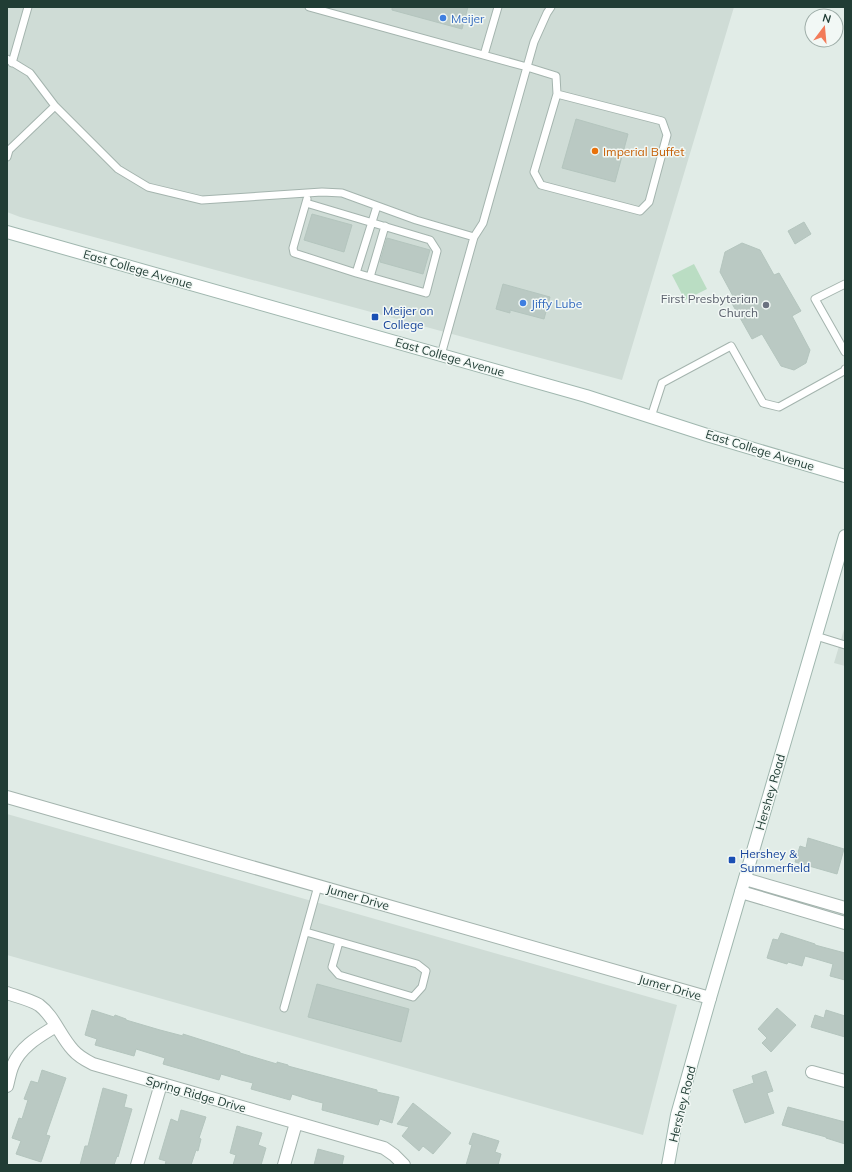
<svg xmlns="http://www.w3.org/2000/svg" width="852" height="1172" font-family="Mulish,sans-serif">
	<rect width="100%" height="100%" fill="#e1ece7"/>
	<!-- built -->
	<path fill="#cfdcd6" d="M7,7H734L622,380L20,217L7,212Z
		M845,626V666L834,663Z
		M7,814L677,1005L643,1135L7,955Z"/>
	<!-- green -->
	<path fill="#baddc3" d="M694,264L707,289L685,300L672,275Z"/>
	<!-- building -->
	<path fill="#bac9c3" stroke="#b4c5be" d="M392,7H468L462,29L392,10Z
		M576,119L628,134L615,182L562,168Z
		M312,214L352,225L344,252L304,240Z
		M804,222L811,234L795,244L788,231Z
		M387,238L430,250L423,274L380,262Z
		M742,243L760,250L774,275L779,273L801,311L792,316L810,350L806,363L794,370L781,366L762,334L752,339L730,300L734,298L720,272L725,252Z
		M503,284L550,297L544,319L510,310V313L496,309Z
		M808,838L844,849L837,874L795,862L800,846L806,848Z
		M781,933L815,944V945L845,953V980L830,976L833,964L816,959L805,956L802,966L788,962L787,964L767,958L773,939L778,940Z
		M317,984L409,1009L401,1042L308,1017Z
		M777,1008L796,1025L771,1052L762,1043L767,1038L758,1029Z
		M92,1010L114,1017L115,1015L126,1019V1020L160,1030L183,1036V1034L240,1052V1053L277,1064V1062L288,1065V1066L377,1090V1092L399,1097L392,1123L380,1119L378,1125L322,1110L323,1103L311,1100L292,1094L290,1100L251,1089L253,1083L241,1080L221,1074L219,1080L163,1064L165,1058L136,1049L134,1056L95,1045L97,1039L85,1035Z
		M826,1010L845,1016V1037L811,1027L815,1015L824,1018Z
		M42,1070L66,1078L46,1135L50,1136L41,1162L16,1154L21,1141L12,1138L19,1118L22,1119L28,1100L24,1099L31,1081L38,1083Z
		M766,1071L773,1091L767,1093L774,1113L745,1123L733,1090L754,1083L752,1076Z
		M103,1088L127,1095L124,1107L132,1109L118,1157L117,1156L114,1165H80L85,1146H88Z
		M413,1103L451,1133L433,1154L423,1146L419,1151L402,1136L409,1127L397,1124Z
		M788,1107L845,1122V1144L826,1138V1137L782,1125Z
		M181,1110L206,1117L199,1138L201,1139L198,1151L196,1150L191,1165H165L166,1161L159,1159L171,1119L178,1122Z
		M237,1126L262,1133L258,1145L266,1148L261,1165H233L236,1155L230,1153Z
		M473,1133L499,1141L495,1152L501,1154L498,1165H466L472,1145L469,1144Z
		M318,1149L344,1156L342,1165H314Z"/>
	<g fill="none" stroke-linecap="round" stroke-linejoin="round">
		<defs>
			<path id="service" d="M309,7L527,67L556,76L557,94L534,172L541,185L640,211L649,202L667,135L662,121L557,94
				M484,55L498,7
				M7,59L30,73L55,106L118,169L148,187L202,200L322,192L342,193L416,220L474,237
				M12,63L28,7
				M7,157L9,150L55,106
				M307,199L293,248L294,253L356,273L377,206
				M306,203L430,240L437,251L426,293L356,273
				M370,277L385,226
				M845,284L815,299L845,352
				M441,355L474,237L483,223L534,42L547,13L551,7
				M651,417L662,383L731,346L763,403L779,407L844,371L845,369
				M816,636L845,645
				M306,932L417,964L426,971L422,987L413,997L339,975L332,967L339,942
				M284,1008L318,886"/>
			<path id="minor" d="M745,879L845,908
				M741,892L845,923
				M7,993C18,997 29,999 39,1005C54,1016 60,1036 73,1050C78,1056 85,1060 93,1064L384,1148L394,1155L404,1165
				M812,1072L845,1081
				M7,1086C9,1079 10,1071 13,1065C21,1046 40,1036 56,1026
				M137,1165L161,1084
				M284,1165L296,1123"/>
			<path id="tertiary" d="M7,797L710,998"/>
			<path id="secondary" d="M7,232L586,396L710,436L845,476
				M668,1165L677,1115L710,998L845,536"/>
		</defs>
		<!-- service casing -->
		<use href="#service" stroke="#a4b4ae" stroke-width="9"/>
		<!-- minor casing -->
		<use href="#minor" stroke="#a4b4ae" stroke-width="14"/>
		<!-- tertiary casing -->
		<use href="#tertiary" stroke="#a4b4ae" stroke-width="14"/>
		<!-- secondary casing -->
		<use href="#secondary" stroke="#a0b7af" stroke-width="14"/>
		<!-- service -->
		<use href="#service" stroke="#fff" stroke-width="7"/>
		<!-- minor -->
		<use href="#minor" stroke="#fff" stroke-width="12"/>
		<!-- tertiary -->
		<use href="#tertiary" stroke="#fff" stroke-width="12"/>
		<!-- secondary -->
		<use href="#secondary" stroke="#fff" stroke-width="12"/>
	</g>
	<!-- markers -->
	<g fill="#3f7fe0" stroke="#f2f8f5" stroke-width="1.5">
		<circle cx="443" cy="18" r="4"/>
		<circle cx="523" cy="303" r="4"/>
	</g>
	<circle fill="#e8710a" stroke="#f2f8f5" stroke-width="1.5" cx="595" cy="151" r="4"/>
	<circle fill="#6b7280" stroke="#f2f8f5" stroke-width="1.5" cx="766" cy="305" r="4"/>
	<g fill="#1a4fb4" stroke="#f2f8f5" stroke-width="1.5">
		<rect x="371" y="313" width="8" height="8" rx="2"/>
		<rect x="728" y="856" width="8" height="8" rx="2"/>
	</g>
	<g text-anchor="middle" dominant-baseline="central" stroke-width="3" stroke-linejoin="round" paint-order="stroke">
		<!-- shop labels -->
		<g font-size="12" fill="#366cbe" stroke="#f2f8f5" text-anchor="start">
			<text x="451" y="18">Meijer</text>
			<text x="531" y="303">Jiffy Lube</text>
		</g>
		<!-- food labels -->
		<g font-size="12" fill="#c56008" stroke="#f2f8f5" text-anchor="start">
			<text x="603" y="151">Imperial Buffet</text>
		</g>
		<!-- street labels -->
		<g font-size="12" fill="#213d35" stroke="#f2f8f5">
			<text transform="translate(138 269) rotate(16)">East College Avenue</text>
			<text transform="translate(450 357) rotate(16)">East College Avenue</text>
			<text transform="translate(760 450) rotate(17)">East College Avenue</text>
			<text transform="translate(770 792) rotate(-74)">Hershey Road</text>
			<text transform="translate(358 897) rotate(16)">Jumer Drive</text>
			<text transform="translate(670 987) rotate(16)">Jumer Drive</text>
			<text transform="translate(196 1094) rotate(16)">Spring Ridge Drive</text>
			<text transform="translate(682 1104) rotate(-76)">Hershey Road</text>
		</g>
		<!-- worship labels -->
		<g font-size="12" fill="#5b616d" stroke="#f2f8f5" text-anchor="end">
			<text x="758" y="298">First Presbyterian<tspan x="758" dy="14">Church</tspan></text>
		</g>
		<!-- transit labels -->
		<g font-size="12" fill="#164399" stroke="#f2f8f5" text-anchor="start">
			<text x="383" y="310">Meijer on<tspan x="383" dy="14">College</tspan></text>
			<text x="740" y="853">Hershey &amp;<tspan x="740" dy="14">Summerfield</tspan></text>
		</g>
	</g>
	<!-- border -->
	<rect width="852" height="1172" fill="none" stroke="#213d35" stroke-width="16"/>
	<!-- north arrow -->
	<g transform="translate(824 28) rotate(16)"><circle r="19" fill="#f2f8f5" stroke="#9eada8"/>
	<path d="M0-3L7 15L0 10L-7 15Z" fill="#f27b59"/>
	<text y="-6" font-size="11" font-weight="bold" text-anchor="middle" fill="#213d35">N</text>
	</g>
</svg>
